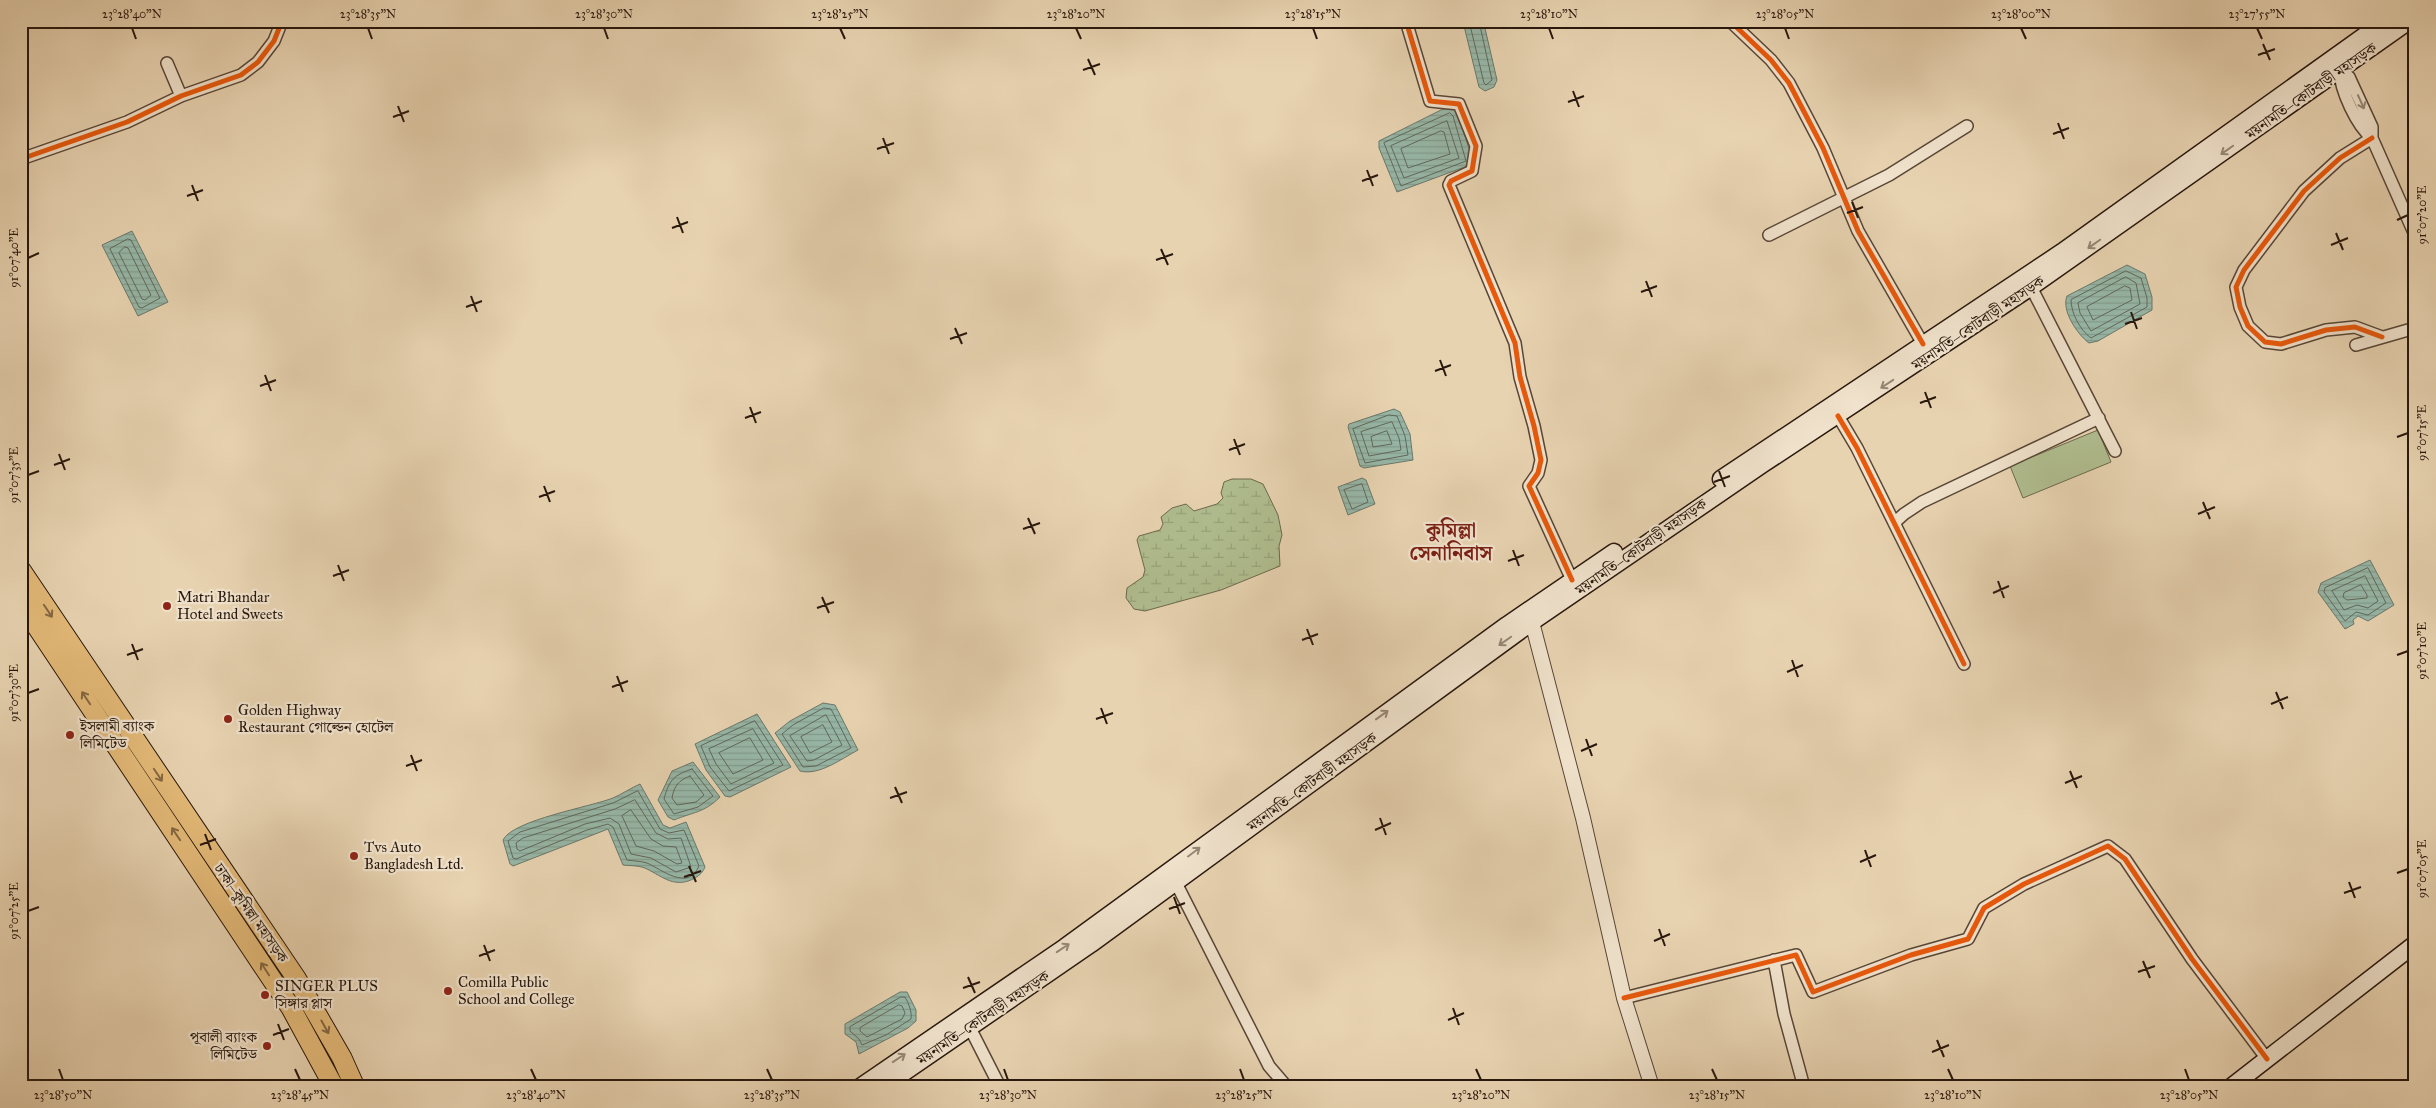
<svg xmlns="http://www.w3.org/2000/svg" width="2436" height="1108" font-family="'IM FELL Great Primer','Noto Serif Bengali',serif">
	<defs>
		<pattern id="wetland-marsh" width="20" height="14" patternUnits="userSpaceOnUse" patternTransform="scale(1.25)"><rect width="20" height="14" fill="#b0be90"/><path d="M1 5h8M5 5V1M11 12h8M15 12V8" fill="none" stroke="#97a37b"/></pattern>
		<pattern id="water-rules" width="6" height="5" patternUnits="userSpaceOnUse" patternTransform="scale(1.25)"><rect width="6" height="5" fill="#97b8a9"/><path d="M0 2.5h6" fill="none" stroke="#829d90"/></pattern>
	</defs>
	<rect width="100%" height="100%" fill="#e8d3b1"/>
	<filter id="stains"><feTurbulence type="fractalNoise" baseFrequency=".004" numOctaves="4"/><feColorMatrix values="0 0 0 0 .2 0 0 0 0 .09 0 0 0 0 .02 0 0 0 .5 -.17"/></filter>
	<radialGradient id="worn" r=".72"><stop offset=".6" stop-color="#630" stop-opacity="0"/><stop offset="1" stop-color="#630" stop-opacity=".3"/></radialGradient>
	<!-- wetland -->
	<path fill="url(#wetland-marsh)" stroke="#6c6a4e" d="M1232,479H1251L1263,484L1278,515L1282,535L1279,546L1280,566L1221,590L1145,611L1134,609L1126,598L1127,588L1143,577L1145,570L1137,540L1139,536L1160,530L1163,524L1161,517L1172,508L1186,504L1194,511L1217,504L1223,498L1221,493L1224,482Z"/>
	<!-- garden -->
	<path fill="#b0be90" stroke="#6c6a4e" d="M2098,430L2111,462L2023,498L2010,466Z"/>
	<!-- water -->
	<path fill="url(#water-rules)" stroke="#6b786b" d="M1465,21H1483L1484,24L1497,80L1494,87L1485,91L1479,87L1464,26Z
		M1447,107L1454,109L1458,114L1471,155L1470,165L1397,192L1379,148V141Z
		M132,231L168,302L138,316L102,245Z
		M2127,265L2145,274L2152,297V310L2098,341L2089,343C2078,335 2061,311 2067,296Z
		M1394,409L1400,412L1410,434L1413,460L1364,468L1360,466L1348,427L1349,424Z
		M1362,478L1366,480L1375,504L1348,515L1338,487Z
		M2370,560L2394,605L2368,621L2358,616L2353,620L2354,624L2345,629L2318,592L2321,583Z
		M823,703L835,705L858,750C841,759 819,776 800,771L775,733L790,721Z
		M757,714L791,767L730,797L725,796L706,770L695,744Z
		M693,762L720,797C704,813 693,812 674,820L668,817L658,800L672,771Z
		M640,784L663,825L670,828L686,822L705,867C703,872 700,875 695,878C675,889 663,877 647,869C639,865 631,866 623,865L608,829L513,866L510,864L503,840C513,820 590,807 613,798C622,794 631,788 640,784Z
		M900,992H907L916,1010V1021L908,1028L859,1054L856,1042L845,1034V1024Z"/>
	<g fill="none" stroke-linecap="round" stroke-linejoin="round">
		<!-- shore -->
		<path stroke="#60685b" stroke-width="1" d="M1469,21L1484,83L1486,85L1492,80L1479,21
			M1450,113L1453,116L1466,161L1401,186L1384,143Z
			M1447,121L1459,158L1404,178L1391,146Z
			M1441,131L1444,132L1450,154L1408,168L1401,149Z
			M128,239L131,240L160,298L142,308L139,307L110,249Z
			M125,247L128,248L151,295L145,300L142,299L119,253Z
			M2126,271L2141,278L2147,298V307L2091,338C2080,330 2071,313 2071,300Z
			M2126,277L2136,283L2140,304L2091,331L2080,313L2078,303Z
			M2125,286L2130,288L2132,300L2093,320L2087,307Z
			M1389,415L1397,416L1405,436L1408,455L1365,463L1353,429Z
			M1392,422L1399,438L1401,450L1369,456L1361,432Z
			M1387,431L1392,444L1373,447L1371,437Z
			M1362,484L1368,502L1352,509L1344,490Z
			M2368,568L2386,603L2368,615L2356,612L2345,621L2324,592L2325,588Z
			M2365,576L2378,601L2368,608L2357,605L2344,610L2332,591Z
			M2361,585L2367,595V598L2347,600L2343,597L2344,593Z
			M824,708L831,709L851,748L816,766L803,767L782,734L793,725Z
			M826,715L842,745L814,760L807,761L790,736Z
			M755,721L783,765L729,791L710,767L701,746Z
			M823,725L832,742L810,753L801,737Z
			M753,729L774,763L731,784L716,764L709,749Z
			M750,738L763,760L733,774L719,753Z
			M692,769L713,796L698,807L674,814L664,799C669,780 674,775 692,769Z
			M690,776L704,795L696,802L677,805L672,798C674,786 679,780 690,776Z
			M638,791L660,829L669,833L684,830L699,866C688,892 661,869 647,863C640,861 634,861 627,860L613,827L608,824L587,830L516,859L513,858L508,841L520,832L613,803Z
			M635,800L656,833L668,839L681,838L691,867L676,872L651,858L631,854L619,824L610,818L585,824L520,851L517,849L516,843L523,838L615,809Z
			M631,810L651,839L663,846L676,847L682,863L677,864L654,851L636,846L622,816Z
			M901,997H905C909,1004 912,1012 911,1019L886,1035L862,1045L859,1039L850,1031V1027Z
			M899,1005L902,1006L905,1013L902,1019L867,1037L860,1031V1028Z"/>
		<defs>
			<path id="minor" d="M1406,21L1430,101L1459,104L1476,146L1472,171L1451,181L1449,185L1515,343L1520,377L1534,426L1541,460L1538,473L1529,486L1572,580
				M1730,21L1771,60L1789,83L1823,148L1858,231L1923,344
				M167,63L181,96
				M2337,66L2349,77L2372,127V138
				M2340,71C2340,90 2357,126 2372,138L2415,235
				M2372,138L2340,158L2304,191L2244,270L2236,287L2240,307L2248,326L2265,342L2281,344L2326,330L2355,327L2382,337
				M21,159L127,122L181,96L241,75L258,62L274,41L282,21
				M1769,235L1889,175L1967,126
				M2031,287L2115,451
				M2356,345L2415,328
				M1838,416L1857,448L1964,664
				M1894,523L1904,514L1922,502L2099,418
				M1173,877L1269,1066L1287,1087
				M1774,960L1784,1014L1804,1087
				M1624,998L1796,955L1813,992L1911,955L1968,939L1984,908L2024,884L2108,846L2125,859L2192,959L2267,1059
				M970,1028L1000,1087"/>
			<path id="tertiary" d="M1527,615L1532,622L1583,818L1624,998L1652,1087"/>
			<path id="secondary" d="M1721,479L2062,252L2385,21
				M860,1087L1065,947L1507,625L1614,552
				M883,1087L1091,944L1532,622L1763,464L2031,287L2409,21
				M2231,1087L2415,944"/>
			<path id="trunk" d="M21,570L296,978L342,1058L355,1087
				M21,603L291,1008L334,1087"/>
		</defs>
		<!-- minor casing -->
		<use href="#minor" stroke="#584636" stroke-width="14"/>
		<!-- tertiary casing -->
		<use href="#tertiary" stroke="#584636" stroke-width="16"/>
		<!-- secondary casing -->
		<use href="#secondary" stroke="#28170d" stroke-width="19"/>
		<!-- trunk casing -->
		<use href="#trunk" stroke="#28170d" stroke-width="21"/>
		<!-- minor -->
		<use href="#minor" stroke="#f0e2cc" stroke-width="11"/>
		<!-- tertiary -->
		<use href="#tertiary" stroke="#f0e2cc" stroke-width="14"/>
		<!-- secondary -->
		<use href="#secondary" stroke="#f0e2cc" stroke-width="16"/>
		<!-- trunk -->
		<use href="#trunk" stroke="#e4ba78" stroke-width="19"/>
		<defs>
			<path id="cycleway" d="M1406,21L1430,101L1459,104L1476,146L1472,171L1451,181L1449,185L1515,343L1520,377L1534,426L1541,460L1538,473L1529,486L1572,580
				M1730,21L1771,60L1789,83L1823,148L1858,231L1923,344
				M2372,138L2340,158L2304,191L2244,270L2236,287L2240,307L2248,326L2265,342L2281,344L2326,330L2355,327L2382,337
				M21,159L127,122L181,96L241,75L258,62L274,41L282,21
				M1838,416L1857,448L1964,664
				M1624,998L1796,955L1813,992L1911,955L1968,939L1984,908L2024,884L2108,846L2125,859L2192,959L2267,1059"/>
		</defs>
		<!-- cycleway casing -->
		<use href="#cycleway" stroke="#f0e2cc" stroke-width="8"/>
		<!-- cycleway -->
		<use href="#cycleway" stroke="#e8590c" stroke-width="5"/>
	</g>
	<!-- one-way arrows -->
	<defs><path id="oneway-shaft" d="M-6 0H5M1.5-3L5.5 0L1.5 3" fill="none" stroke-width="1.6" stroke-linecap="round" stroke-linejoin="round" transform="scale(1.25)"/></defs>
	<g stroke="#968776">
		<use href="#oneway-shaft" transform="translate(2361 102) rotate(66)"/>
		<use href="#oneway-shaft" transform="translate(2227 150) rotate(145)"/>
		<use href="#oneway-shaft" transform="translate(2094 244) rotate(145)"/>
		<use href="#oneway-shaft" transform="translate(1887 384) rotate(147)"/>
		<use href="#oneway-shaft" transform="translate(1505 641) rotate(145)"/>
		<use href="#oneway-shaft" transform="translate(1382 715) rotate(-36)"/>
		<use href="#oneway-shaft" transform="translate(1194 852) rotate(-37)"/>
		<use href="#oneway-shaft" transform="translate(1063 948) rotate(-34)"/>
		<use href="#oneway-shaft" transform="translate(899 1058) rotate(-34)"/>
	</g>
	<g stroke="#866842">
		<use href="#oneway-shaft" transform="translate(48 611) rotate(56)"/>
		<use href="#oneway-shaft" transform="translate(86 698) rotate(-124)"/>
		<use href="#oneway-shaft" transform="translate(158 775) rotate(56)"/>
		<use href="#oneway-shaft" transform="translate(176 834) rotate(-124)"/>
		<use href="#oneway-shaft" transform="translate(265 969) rotate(-123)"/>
		<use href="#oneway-shaft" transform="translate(325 1027) rotate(61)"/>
	</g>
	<!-- ticks -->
	<path fill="none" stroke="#28170d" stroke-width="2" d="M132,28L136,39M368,28L372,39M604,28L608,39M840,28L845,39M1076,28L1081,39M1313,28L1317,39M1549,28L1553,39M1785,28L1789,39M2021,28L2026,39M2257,28L2262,39M2263,44L2270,60M2258,55L2275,49M1088,59L1095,75M1083,70L1100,64M1573,91L1579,107M1568,102L1584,96M398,106L404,122M393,117L409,111M2058,123L2064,139M2053,134L2069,128M883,138L889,154M877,149L894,143M1367,170L1373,186M1362,181L1378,175M192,185L198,201M187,196L203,190M1852,202L1858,218M1847,213L1863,207M677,217L683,233M2397,220L2408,215M672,228L688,222M2336,233L2343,250M2331,245L2348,238M1161,249L1168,265M28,258L39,253M1156,260L1173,254M1646,281L1652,297M1641,292L1657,286M471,296L477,312M466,307L482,301M2131,312L2137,329M2125,324L2142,318M955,328L962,344M950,339L967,333M1440,360L1446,376M1435,371L1451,365M265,375L271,391M260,386L276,380M1925,392L1931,408M1920,403L1936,397M750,407L756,423M745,418L761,412M2397,437L2408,433M1234,439L1240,455M1229,450L1245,444M59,454L65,470M54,465L70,459M1719,471L1725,487M28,475L39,471M1714,482L1730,476M544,486L550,502M539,497L555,491M2203,502L2210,519M2198,514L2215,507M1028,518L1035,534M1023,529L1040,523M1513,550L1519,566M1508,561L1524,555M338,565L344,581M333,576L349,570M1998,581L2004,598M1993,593L2009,586M822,597L829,613M817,608L834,602M1307,629L1313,645M1302,640L1318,634M132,644L138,660M127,655L143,649M2397,655L2408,651M1792,660L1798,677M1787,672L1803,665M617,676L623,692M612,687L628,681M2276,692L2283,709M28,693L39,689M2271,704L2288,697M1101,708L1107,724M1096,719L1113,713M1586,739L1592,756M1581,751L1597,744M411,755L417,771M406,766L422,760M2070,771L2077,788M2065,783L2082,776M895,787L902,803M890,798L907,792M1380,818L1386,835M1375,830L1391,823M205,834L211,850M200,845L216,839M1865,850L1871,867M1860,862L1876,855M689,866L696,882M2397,873L2408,869M684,877L701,871M2349,882L2355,898M2344,893L2361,887M1174,897L1180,914M1169,909L1185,903M28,911L39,907M1659,929L1665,946M1654,941L1670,934M484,945L490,961M479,956L495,950M2143,961L2150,978M2138,972L2155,966M968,977L975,993M963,988L980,982M1453,1008L1459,1025M1448,1020L1464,1013M278,1024L284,1040M273,1035L289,1029M1937,1040L1944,1057M1932,1052L1949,1045M59,1069L63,1080M295,1069L300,1080M531,1069L536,1080M767,1069L772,1080M1004,1069L1008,1080M1240,1069L1244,1080M1476,1069L1481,1080M1712,1069L1717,1080M1948,1069L1953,1080M2185,1069L2189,1080"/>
	<!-- markers -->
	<g fill="#8f2418" stroke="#f0e2cc" stroke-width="2">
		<circle cx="167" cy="606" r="5"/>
		<circle cx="228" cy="719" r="5"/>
		<circle cx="70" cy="735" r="5"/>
		<circle cx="354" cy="856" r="5"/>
		<circle cx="448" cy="991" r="5"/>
		<circle cx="265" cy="995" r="5"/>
		<circle cx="267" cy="1046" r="5"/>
	</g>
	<g text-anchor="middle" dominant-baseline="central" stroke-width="4.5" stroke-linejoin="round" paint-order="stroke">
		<!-- street labels -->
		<g font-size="15" fill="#28170d" stroke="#f0e2cc">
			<text transform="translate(2311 91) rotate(-35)">ময়নামতি–কোটবাড়ী মহাসড়ক</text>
			<text transform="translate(1978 323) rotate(-34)">ময়নামতি–কোটবাড়ী মহাসড়ক</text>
			<text transform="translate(1641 547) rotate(-35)">ময়নামতি–কোটবাড়ী মহাসড়ক</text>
			<text transform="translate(1312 782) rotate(-36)">ময়নামতি–কোটবাড়ী মহাসড়ক</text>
			<text transform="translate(251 913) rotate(55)">ঢাকা–কুমিল্লা মহাসড়ক</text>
			<text transform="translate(983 1018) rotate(-34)">ময়নামতি–কোটবাড়ী মহাসড়ক</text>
		</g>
		<!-- poi labels -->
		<g font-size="15" fill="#28170d" stroke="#f0e2cc" text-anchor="start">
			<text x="177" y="597">Matri Bhandar<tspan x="177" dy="17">Hotel and Sweets</tspan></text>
			<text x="238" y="710">Golden Highway<tspan x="238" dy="17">Restaurant গোল্ডেন হোটেল</tspan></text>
			<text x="80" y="726">ইসলামী ব্যাংক<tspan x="80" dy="17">লিমিটেড</tspan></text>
			<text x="364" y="847">Tvs Auto<tspan x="364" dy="17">Bangladesh Ltd.</tspan></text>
			<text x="458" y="982">Comilla Public<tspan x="458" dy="17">School and College</tspan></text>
			<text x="275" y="986">SINGER PLUS<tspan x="275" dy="17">সিঙ্গার প্লাস</tspan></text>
			<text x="257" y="1037" text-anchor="end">পূবালী ব্যাংক<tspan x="257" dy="17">লিমিটেড</tspan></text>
		</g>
		<!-- district labels -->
		<g font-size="20" font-weight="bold" fill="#7a1f14" stroke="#f0e2cc">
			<text x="1451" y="530">কুমিল্লা<tspan x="1451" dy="23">সেনানিবাস</tspan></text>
		</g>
	</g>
	<!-- margin -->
	<rect width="2436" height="1108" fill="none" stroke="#e8d3b1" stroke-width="55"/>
	<rect x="28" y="28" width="2380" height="1052" fill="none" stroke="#28170d" stroke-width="2"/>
	<g font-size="12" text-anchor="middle" fill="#28170d">
		<text x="132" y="18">23°28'40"N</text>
		<text x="368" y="18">23°28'35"N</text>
		<text x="604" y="18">23°28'30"N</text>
		<text x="840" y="18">23°28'25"N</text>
		<text x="1076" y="18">23°28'20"N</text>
		<text x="1313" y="18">23°28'15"N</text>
		<text x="1549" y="18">23°28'10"N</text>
		<text x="1785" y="18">23°28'05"N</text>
		<text x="2021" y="18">23°28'00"N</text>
		<text x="2257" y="18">23°27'55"N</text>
		<text transform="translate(2422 215) rotate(-90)" y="4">91°07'20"E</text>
		<text transform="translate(14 258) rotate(-90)" y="4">91°07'40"E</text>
		<text transform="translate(2422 433) rotate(-90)" y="4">91°07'15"E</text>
		<text transform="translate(14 475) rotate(-90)" y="4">91°07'35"E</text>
		<text transform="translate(2422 651) rotate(-90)" y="4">91°07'10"E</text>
		<text transform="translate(14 693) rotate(-90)" y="4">91°07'30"E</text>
		<text transform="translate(2422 869) rotate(-90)" y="4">91°07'05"E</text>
		<text transform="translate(14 911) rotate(-90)" y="4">91°07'25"E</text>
		<text x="63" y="1099">23°28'50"N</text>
		<text x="300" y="1099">23°28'45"N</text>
		<text x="536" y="1099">23°28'40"N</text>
		<text x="772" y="1099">23°28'35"N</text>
		<text x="1008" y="1099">23°28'30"N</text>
		<text x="1244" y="1099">23°28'25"N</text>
		<text x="1481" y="1099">23°28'20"N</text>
		<text x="1717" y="1099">23°28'15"N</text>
		<text x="1953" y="1099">23°28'10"N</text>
		<text x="2189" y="1099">23°28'05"N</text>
	</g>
	<rect width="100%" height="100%" filter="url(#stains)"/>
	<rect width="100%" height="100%" fill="url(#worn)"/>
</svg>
